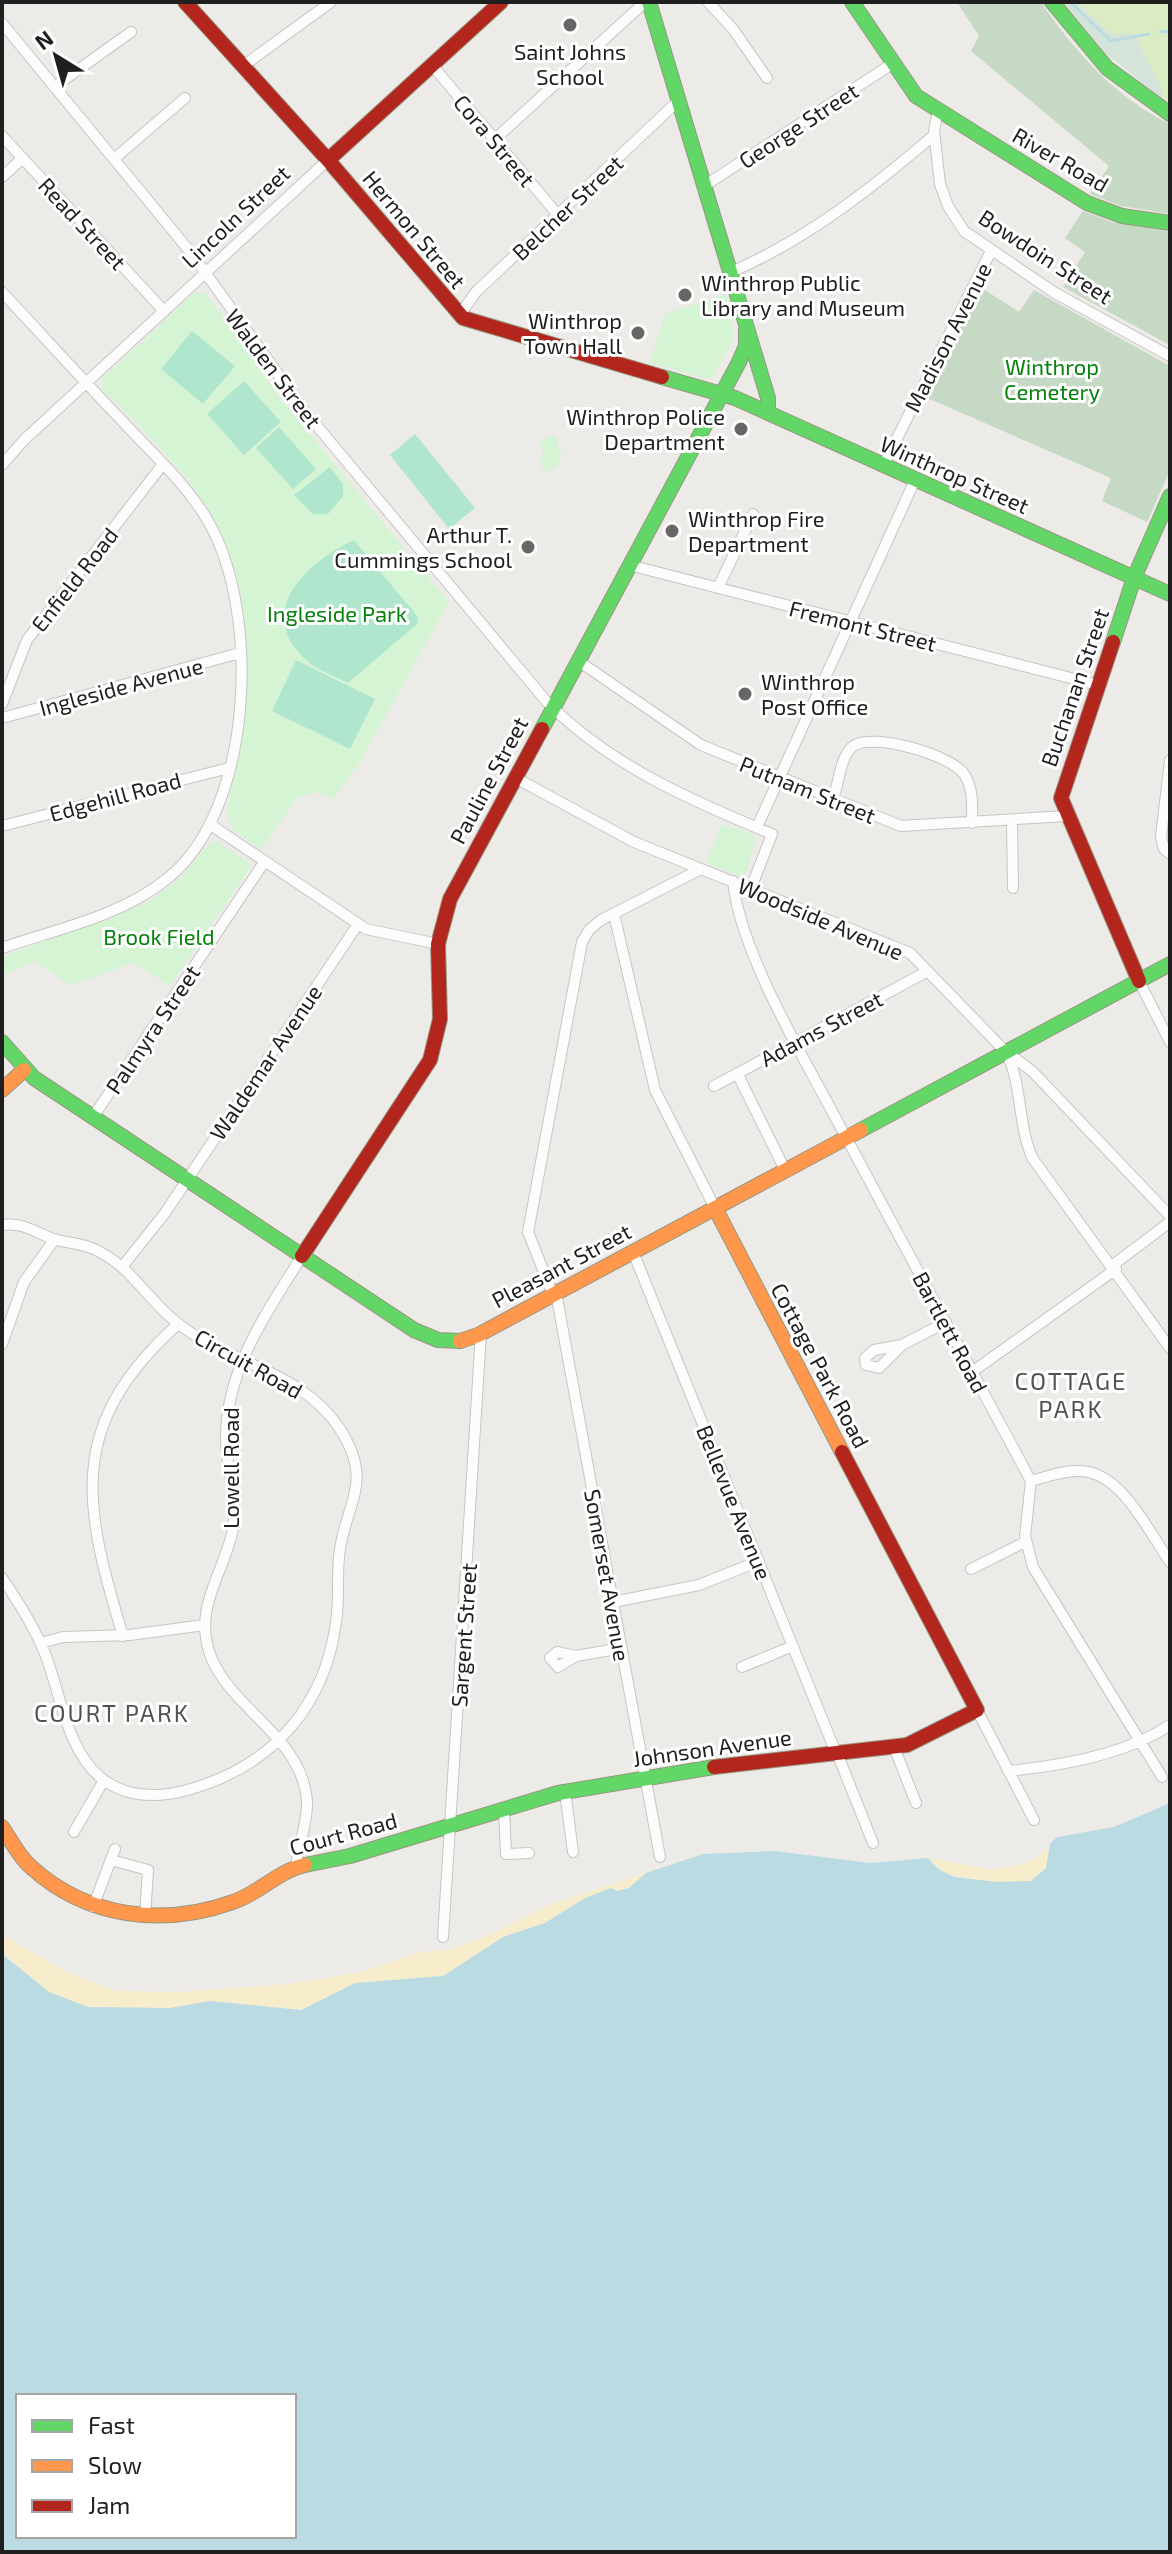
<svg xmlns="http://www.w3.org/2000/svg" width="1172" height="2554" font-family="'Exo 2',sans-serif">
	<rect width="100%" height="100%" fill="#edebe8"/>
	<!-- grass -->
	<path fill="#dbecc5" d="M1063,2H1170V103L1107,54Z"/>
	<!-- wetland -->
	<path fill="#d5e4db" d="M1063,2H1076L1112,35L1133,33L1161,87L1162,99L1107,54Z"/>
	<!-- sand -->
	<path fill="#f7eccb" d="M1048,1849L1046,1868L1031,1881L997,1882L946,1874L928,1858L994,1870L1027,1863Z
		M646,1873L629,1888L617,1891L611,1888L585,1898L545,1923L503,1937L443,1976L355,1983L301,2010L210,2001L170,2008L88,2007L49,1992L2,1954V1935L63,1970L115,1991L178,1992L286,1984L358,1973L421,1952L452,1949L498,1931L551,1904Z"/>
	<!-- cemetery -->
	<path fill="#c5d9c5" d="M957,2H1041C1074,51 1116,98 1170,124V214L1121,206L1090,194L1109,166L971,51L979,36Z
		M1083,211L1112,222L1170,232V345L1063,287L1085,252L1065,238Z
		M980,287L1019,312L1034,290L1170,366V470L1147,522L1102,501L1111,478L925,397Z"/>
	<!-- park -->
	<path fill="#d5f4d4" d="M195,292L207,294L280,398L449,602L360,762L333,800L316,792L297,798L261,849L234,831L227,815C230,781 242,748 245,713C252,648 245,569 210,512C182,466 139,427 102,388V379Z
		M726,294L734,337L713,377L706,379L650,363L665,314Z
		M555,436L562,456L557,468L544,472L539,459L544,457L540,444L543,439Z
		M722,824L751,834L756,840L745,875L738,876L706,863Z
		M217,841L252,865L170,986L134,963L70,985L35,961L2,976V957L148,902L181,877L210,843Z"/>
	<!-- pitch -->
	<path fill="#b1e6ce" d="M192,331L235,366L203,404L161,369Z
		M244,381L281,422L244,455L207,414Z
		M279,427L316,469L293,489L256,448Z
		M415,434L475,508L449,529L390,455Z
		M330,467L343,484V496L328,514H313L294,495Z
		M354,540L418,617L417,624L348,683C334,676 317,670 305,659C253,610 309,561 354,540Z
		M296,660L375,699L350,749L272,711Z"/>
	<!-- water -->
	<path fill="#badbe2" fill-rule="evenodd" d="M1170,1803V2552H2V1954L49,1992L88,2007L170,2008L210,2001L301,2010L355,1983L443,1976L503,1937L545,1923L585,1898L611,1888L617,1891L629,1888L646,1873L703,1854L775,1851L870,1863L928,1858L938,1869L954,1877L997,1882L1031,1881L1046,1868L1050,1844L1057,1837L1114,1827ZM18,2396H294V2536H18Z"/>
	<g fill="none" stroke-linecap="round" stroke-linejoin="round">
		<!-- stream -->
		<path stroke="#badbe2" stroke-width="3" d="M1070,2L1111,41L1149,34
			M1160,32L1170,31"/>
		<defs>
			<path id="street" d="M708,2L733,29L767,78
				M2,23L192,254L303,409L546,701C609,765 690,800 772,834L751,888
				M432,65L558,215
				M243,66L331,2
				M54,87L131,32
				M938,110L934,131L940,184L948,206L964,231L1055,293L1170,356
				M2,136L164,311
				M495,139L645,2
				M114,159L185,98
				M2,177L23,158
				M704,186L892,64
				M729,273C806,240 871,189 934,135
				M2,292C43,336 84,381 126,425C154,455 187,485 208,521C261,612 254,809 168,878C122,916 57,929 2,948
				M459,316L476,292L678,101
				M2,465L24,440L328,160
				M883,466L991,251
				M629,565L1098,685
				M718,588L753,514
				M577,660L701,745L901,826L1066,816
				M2,704L27,640L163,464
				M2,718L240,653
				M1170,760L1161,837L1164,849L1170,854
				M514,777L634,842L910,953L1006,1052C1023,1085 1017,1125 1033,1159L1170,1348
				M833,799C839,783 840,757 853,746C873,732 951,755 964,774C974,789 972,806 972,823
				M1012,821L1013,888
				M211,825L366,929L438,944
				M2,826L229,768
				M757,827L915,480
				M733,881C740,951 800,1051 834,1115C899,1237 965,1359 1031,1481L1025,1536L1033,1567L1162,1777
				M614,914L655,1090L715,1208
				M1139,981L1170,1042
				M1008,1053L1033,1072L1170,1216
				M737,1073L785,1170
				M714,1086L928,971
				M93,1117L265,861
				M2,1225C23,1222 35,1232 53,1239C67,1243 81,1243 94,1249C130,1265 146,1298 175,1321C226,1364 301,1369 340,1429C373,1481 348,1499 340,1549C336,1573 340,1598 336,1622C325,1706 273,1765 191,1789C160,1798 126,1799 100,1777C66,1749 60,1690 44,1651C33,1625 18,1601 2,1578
				M633,1252L836,1753
				M1113,1265L1170,1222
				M122,1267L165,1213L358,924
				M556,1293L660,1857
				M553,1295L528,1232L582,942L589,930L601,920L701,869
				M2,1344L24,1282L55,1239
				M902,1345L879,1368L866,1365L865,1358L874,1350L902,1345L946,1322
				M972,1372L1116,1269
				M1031,1481C1046,1477 1064,1470 1080,1471C1122,1472 1148,1531 1170,1562
				M971,1569L1025,1542
				M613,1602L699,1585L759,1561
				M123,1636C83,1504 66,1425 178,1324
				M41,1643L63,1637L130,1635L204,1625
				M576,1656L558,1667L550,1658L557,1652L576,1656L622,1648
				M742,1667L793,1646
				M977,1710L1034,1820
				M894,1747L916,1803
				M837,1753L873,1843
				M1008,1771C1061,1766 1125,1755 1170,1725
				M565,1791L573,1852
				M504,1810L506,1854L529,1853
				M74,1832L104,1780
				M111,1860L148,1870L145,1917
				M296,1867C298,1845 308,1823 307,1801C302,1737 233,1711 211,1657C192,1608 224,1574 233,1529C238,1499 226,1468 226,1438C226,1369 267,1312 302,1256
				M93,1907L115,1849
				M443,1937L481,1333"/>
			<path id="fast" d="M649,2L768,398V413
				M852,2L916,96L1087,203L1122,216L1170,223
				M1052,2L1107,68L1170,114
				M662,377L735,398L1170,594
				M1113,642L1134,578L1170,496
				M542,729L739,362L746,346V330
				M2,1042L34,1078L414,1330L438,1340L460,1341
				M861,1130L1170,964
				M305,1865L350,1856L558,1793L714,1767"/>
			<path id="slow" d="M2,1090L24,1070
				M715,1208L842,1452
				M460,1341L478,1335L861,1130
				M2,1827C11,1840 19,1857 31,1867C87,1918 163,1927 233,1902C258,1894 278,1871 305,1865"/>
			<path id="jam" d="M185,2L328,160L463,318L662,377
				M328,160L501,2
				M1113,642L1061,798L1139,981
				M302,1256L430,1060L440,1019L438,944L450,899L542,729
				M714,1767L907,1745L977,1710L842,1452"/>
		</defs>
		<!-- street casing -->
		<use href="#street" stroke="#c6c5c4" stroke-width="12"/>
		<!-- fast casing -->
		<use href="#fast" stroke="#97977f" stroke-width="16"/>
		<!-- slow casing -->
		<use href="#slow" stroke="#97977f" stroke-width="16"/>
		<!-- jam casing -->
		<use href="#jam" stroke="#97977f" stroke-width="16"/>
		<!-- street -->
		<use href="#street" stroke="#fcfcfc" stroke-width="10"/>
		<!-- fast -->
		<use href="#fast" stroke="#63d668" stroke-width="14"/>
		<!-- slow -->
		<use href="#slow" stroke="#ff974d" stroke-width="14"/>
		<!-- jam -->
		<use href="#jam" stroke="#b3261e" stroke-width="14"/>
	</g>
	<!-- markers -->
	<g fill="#676665" stroke="#fff" stroke-width="3">
		<circle cx="570" cy="25" r="8"/>
		<circle cx="685" cy="295" r="8"/>
		<circle cx="638" cy="333" r="8"/>
		<circle cx="741" cy="429" r="8"/>
		<circle cx="672" cy="531" r="8"/>
		<circle cx="528" cy="547" r="8"/>
		<circle cx="745" cy="694" r="8"/>
	</g>
	<g text-anchor="middle" dominant-baseline="central" stroke-width="6" stroke-linejoin="round" paint-order="stroke">
		<!-- poi labels -->
		<g font-size="22" fill="#1f1f1f" stroke="#fff" text-anchor="start">
			<text x="570" y="51" text-anchor="middle">Saint Johns<tspan x="570" dy="25">School</tspan></text>
			<text x="701" y="282">Winthrop Public<tspan x="701" dy="25">Library and Museum</tspan></text>
			<text x="622" y="320" text-anchor="end">Winthrop<tspan x="622" dy="25">Town Hall</tspan></text>
			<text x="725" y="416" text-anchor="end">Winthrop Police<tspan x="725" dy="25">Department</tspan></text>
			<text x="688" y="518">Winthrop Fire<tspan x="688" dy="25">Department</tspan></text>
			<text x="512" y="534" text-anchor="end">Arthur T.<tspan x="512" dy="25">Cummings School</tspan></text>
			<text x="761" y="681">Winthrop<tspan x="761" dy="25">Post Office</tspan></text>
		</g>
		<!-- street labels -->
		<g font-size="22" fill="#1f1f1f" stroke="#fff">
			<text transform="translate(798 125) rotate(-33)">George Street</text>
			<text transform="translate(495 140) rotate(50)">Cora Street</text>
			<text transform="translate(1061 159) rotate(30)">River Road</text>
			<text transform="translate(567 207) rotate(-43)">Belcher Street</text>
			<text transform="translate(235 216) rotate(-43)">Lincoln Street</text>
			<text transform="translate(83 223) rotate(47)">Read Street</text>
			<text transform="translate(415 229) rotate(50)">Hermon Street</text>
			<text transform="translate(1046 256) rotate(33)">Bowdoin Street</text>
			<text transform="translate(947 337) rotate(-63)">Madison Avenue</text>
			<text transform="translate(274 368) rotate(53)">Walden Street</text>
			<text transform="translate(955 474) rotate(24)">Winthrop Street</text>
			<text transform="translate(74 579) rotate(-52)">Enfield Road</text>
			<text transform="translate(863 625) rotate(14)">Fremont Street</text>
			<text transform="translate(121 686) rotate(-15)">Ingleside Avenue</text>
			<text transform="translate(1074 687) rotate(-71)">Buchanan Street</text>
			<text transform="translate(488 780) rotate(-62)">Pauline Street</text>
			<text transform="translate(808 789) rotate(22)">Putnam Street</text>
			<text transform="translate(115 796) rotate(-15)">Edgehill Road</text>
			<text transform="translate(821 918) rotate(23)">Woodside Avenue</text>
			<text transform="translate(821 1028) rotate(-28)">Adams Street</text>
			<text transform="translate(152 1029) rotate(-56)">Palmyra Street</text>
			<text transform="translate(265 1062) rotate(-56)">Waldemar Avenue</text>
			<text transform="translate(561 1265) rotate(-28)">Pleasant Street</text>
			<text transform="translate(951 1332) rotate(62)">Bartlett Road</text>
			<text transform="translate(249 1363) rotate(29)">Circuit Road</text>
			<text transform="translate(821 1365) rotate(62)">Cottage Park Road</text>
			<text transform="translate(230 1468) rotate(-90)">Lowell Road</text>
			<text transform="translate(735 1502) rotate(68)">Bellevue Avenue</text>
			<text transform="translate(608 1575) rotate(80)">Somerset Avenue</text>
			<text transform="translate(463 1635) rotate(-86)">Sargent Street</text>
			<text transform="translate(712 1747) rotate(-8)">Johnson Avenue</text>
			<text transform="translate(343 1833) rotate(-15)">Court Road</text>
		</g>
		<!-- park labels -->
		<g font-size="22" fill="#07830d" stroke="#fff">
			<text x="1052" y="366">Winthrop<tspan x="1052" dy="25">Cemetery</tspan></text>
			<text x="337" y="613">Ingleside Park</text>
			<text x="159" y="936">Brook Field</text>
		</g>
		<!-- neighbourhood labels -->
		<g font-size="24" letter-spacing="2" fill="#525252" stroke="#fff">
			<text x="1071" y="1380">COTTAGE<tspan x="1071" dy="28">PARK</tspan></text>
			<text x="112" y="1712">COURT PARK</text>
		</g>
	</g>
	<!-- border -->
	<rect width="1172" height="2554" fill="none" stroke="#1f1f1f" stroke-width="8"/>
	<!-- legend -->
	<rect x="16" y="2394" width="280" height="144" fill="#ffffff" stroke="#a5a5a5" stroke-width="2"/>
	<rect x="32" y="2420" width="40" height="12" fill="#63d668" stroke="#a5a5a5" stroke-width="2"/>
	<text x="88" y="2434" font-size="24" fill="#1f1f1f">Fast</text>
	<rect x="32" y="2460" width="40" height="12" fill="#ff974d" stroke="#a5a5a5" stroke-width="2"/>
	<text x="88" y="2474" font-size="24" fill="#1f1f1f">Slow</text>
	<rect x="32" y="2500" width="40" height="12" fill="#b3261e" stroke="#a5a5a5" stroke-width="2"/>
	<text x="88" y="2514" font-size="24" fill="#1f1f1f">Jam</text>
	<!-- north arrow -->
	<g transform="translate(56 56) rotate(323)" stroke="#ffffff" stroke-width="6" paint-order="stroke">
	<path d="M0-6L14 30L0 20L-14 30Z" fill="#1f1f1f"/>
	<text y="-12" font-size="22" font-weight="bold" text-anchor="middle" fill="#1f1f1f">N</text>
	</g>
</svg>
